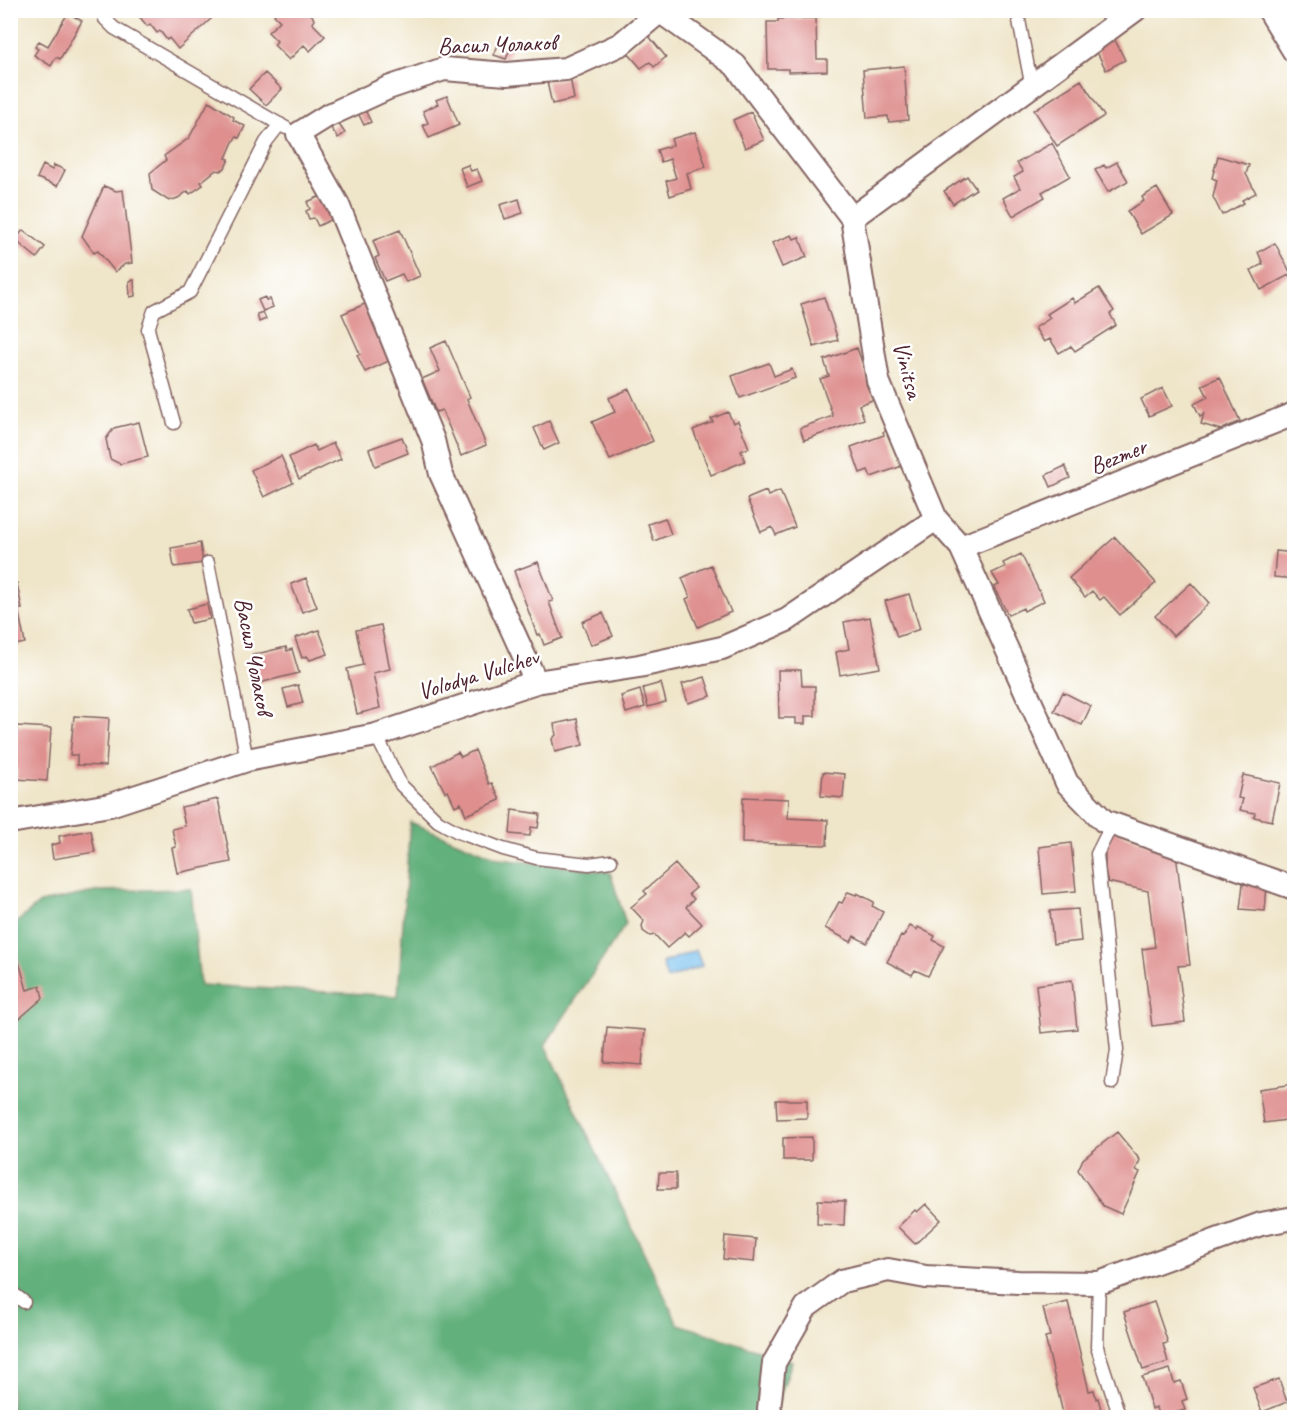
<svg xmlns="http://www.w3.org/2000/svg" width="1305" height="1428" font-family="Caveat,sans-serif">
	<rect width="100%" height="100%" fill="#fff"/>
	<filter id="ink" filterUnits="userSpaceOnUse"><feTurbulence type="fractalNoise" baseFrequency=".0167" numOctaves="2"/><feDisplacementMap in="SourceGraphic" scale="12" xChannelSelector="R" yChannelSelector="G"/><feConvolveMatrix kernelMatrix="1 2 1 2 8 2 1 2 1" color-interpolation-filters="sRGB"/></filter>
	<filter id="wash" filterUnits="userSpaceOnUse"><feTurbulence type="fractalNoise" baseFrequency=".008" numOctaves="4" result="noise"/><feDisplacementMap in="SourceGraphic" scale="24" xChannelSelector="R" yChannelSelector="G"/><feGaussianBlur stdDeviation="1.35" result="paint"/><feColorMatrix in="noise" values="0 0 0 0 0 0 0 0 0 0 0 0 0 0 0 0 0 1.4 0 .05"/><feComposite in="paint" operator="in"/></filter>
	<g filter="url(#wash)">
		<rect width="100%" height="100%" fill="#efe5c9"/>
		<!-- forest -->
		<path fill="#62b07b" stroke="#566853" stroke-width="1.5" d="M410,822L500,859L610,872L626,924L545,1045L678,1324L792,1361L773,1417L11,1418V927L40,903L100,891L191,889L200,985L398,996Z"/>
		<!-- water -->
		<path fill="#75bfee" stroke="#606f8c" stroke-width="1.5" d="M696,950L702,966L667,979L662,963Z"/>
		<g id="blocks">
			<!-- building -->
			<path fill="#de8f8e" d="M146,10H206L212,18L178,49L169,38L167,40L160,31L157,33L150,24L147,26L139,16Z
				M278,10H300L304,14L306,12L312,15L314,20L312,23L325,36L310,51L304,45L289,60L274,45L277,41L268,32L280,21L274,15Z
				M68,13L82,21L60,59L56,57L51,66L34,55L38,49L35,47L39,41L48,46Z
				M816,18L817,59H827V71L788,72V69H768L767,22H778V19Z
				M648,35L666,57L654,67L650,62L641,68L627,52Z
				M1114,38L1125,60L1106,70L1095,48Z
				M500,40L512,45L506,59L494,55Z
				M904,66L908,120L889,122L888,116L867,118L863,70Z
				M265,73L282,89L266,105L249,89Z
				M570,77L574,99L552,104L547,82Z
				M1081,80L1104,116L1057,146L1034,110Z
				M447,96L459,125L429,138L423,125L428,123L423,111L438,104L436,100Z
				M209,101L234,117L233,120L245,126L239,138L236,137L232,144L226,158L229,159L225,168L220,171L216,170L201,182L203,185L190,194L188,191L178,198L169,201L152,190L150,173L166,160L164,156L189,138Z
				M365,110L371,122L364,125L358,113Z
				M751,112L764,140L745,148L733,120Z
				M338,123L345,133L338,138L331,128Z
				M695,132L706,167L687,173L691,189L670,196L666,181L676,178L670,159L661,162L657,150L673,145L671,139Z
				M1052,143L1070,176L1042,192L1045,197L1013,216L1003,198L1020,188L1014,177L1023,172L1017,163Z
				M1218,156L1249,165L1246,174L1256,193L1242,200L1244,203L1222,215L1213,197L1217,180L1212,178Z
				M1117,162L1128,181L1108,192L1095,170L1104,165L1106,168Z
				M43,165L52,170L54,165L65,170L57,186L37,178Z
				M468,165L471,171L477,169L482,181L467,187L460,168Z
				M967,176L976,189L953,204L944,191Z
				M104,186L116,191L123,190L132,263L125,264L115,272L98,251L94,253L82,236Z
				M1157,188L1173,215L1141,234L1127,211L1144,201L1142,197Z
				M321,196L325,206L331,204L337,217L318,226L314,218L309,219L306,211L310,209L307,202Z
				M519,199L523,213L505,219L500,205Z
				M23,230L45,247L37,258L15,240Z
				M400,230L420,276L406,282L402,274L385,281L375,258L379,256L373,241Z
				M792,235L794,239L799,237L807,257L782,267L772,243Z
				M1275,243L1291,274L1261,290L1251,270L1263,264L1258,252Z
				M134,280L135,296L130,297L129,281Z
				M1099,288L1114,311L1110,314L1116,325L1075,351L1071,346L1059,353L1050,339L1044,342L1035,328L1050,318L1047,314L1072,298L1075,303Z
				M265,297L266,300L270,299L273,307L263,311L258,300Z
				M824,297L838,340L814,347L801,304Z
				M367,303L393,359L365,372L357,355L360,354L342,314Z
				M263,312L266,319L259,322L257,314Z
				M446,341L470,397L467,399L486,445L461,456L442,410L436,412L422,379L440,371L430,348Z
				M857,348L875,399L859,405L864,419L804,440L800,428L833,416L820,379L829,376L824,360Z
				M769,363L774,376L792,369L795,378L740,398L732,376Z
				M1220,377L1240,421L1221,430L1201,424L1204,413L1200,416L1194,404L1208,397L1202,385Z
				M1163,388L1172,406L1149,416L1141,399Z
				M629,389L653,441L610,460L592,422L615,412L609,398Z
				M728,412L733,423L738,421L749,448L741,451L745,461L711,475L693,430L713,422L711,419Z
				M549,421L559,443L544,450L534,428Z
				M139,422L148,457L120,464L110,459L106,439L114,428Z
				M889,430L902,466L871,477L868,470L860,473L851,447L884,435L883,432Z
				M402,437L408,453L375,466L369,449Z
				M333,443L341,459L299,479L289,457L314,445L317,451Z
				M281,456L293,483L264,497L251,470Z
				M1065,466L1070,478L1051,487L1046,475Z
				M766,491L768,496L780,491L795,527L776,535L772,527L761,532L747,499Z
				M665,518L671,534L654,541L648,524Z
				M1115,537L1156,583L1120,615L1104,597L1100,600L1092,591L1085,597L1069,578Z
				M200,543L203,563L174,567L171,548Z
				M1276,551L1294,553V579L1274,577Z
				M1021,554L1044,601L1024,611L1023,608L1008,615L994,587L999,585L992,573L1005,567L1003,563Z
				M538,562L553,601L549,602L562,638L544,645L540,634L537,635L514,571Z
				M711,565L731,612L698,627L686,599L690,597L682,578Z
				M306,578L317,607L302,612L291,584Z
				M17,583L22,609H18L25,643L10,646V584Z
				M1191,583L1209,603L1173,636L1155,616Z
				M909,594L920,629L897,637L885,601Z
				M207,604L210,619L191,623L187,609Z
				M603,613L613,636L591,645L582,622Z
				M870,617L880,668L840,675L836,652L849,649L844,622Z
				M381,625L390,669L373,673L380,708L357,714L347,669L363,665L356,630Z
				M319,630L328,654L310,660L307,656L302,658L295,638Z
				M286,647L287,651L292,649L299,673L259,683L252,655Z
				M778,670H801L802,686H815V716H805V724H796V718H779Z
				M705,677L711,696L688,703L682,684Z
				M661,683L666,702L648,707L643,688Z
				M298,685L303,703L288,707L283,689Z
				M640,690L645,707L626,713L621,696Z
				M1063,692L1091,706L1082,725L1054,711Z
				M74,716L109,718L106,766L77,765V755H70Z
				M577,719L583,745L555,752L552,739L556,735L554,724Z
				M17,726L51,728L47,781L16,779L17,769L10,768V755L15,756Z
				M475,750L489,784L492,783L500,800L466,815L461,803L455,806L448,791L445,792L432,766L458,752L461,757Z
				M823,772L845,774L843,798L821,796Z
				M1243,775L1280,783L1272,821L1254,817L1255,813L1240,810L1243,799L1238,798Z
				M743,797L789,799L788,818L828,820L827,845L742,843Z
				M218,799L231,862L177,873L172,848L176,847L172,829L185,826L181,807Z
				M512,810L540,814L538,828L531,827L530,836L510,834Z
				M91,830L95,852L53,859L51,845L60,843L59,836Z
				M1112,830L1176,854L1190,965L1178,966L1185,1022L1152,1026L1142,949L1155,947L1148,891L1108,882L1105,872V851Z
				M1071,843L1076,891L1043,894L1039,847Z
				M675,864L696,888L689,894L694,899L686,907L702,924L689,936L685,932L667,948L655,935L650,936L643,931L642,926L644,921L631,907L647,894L644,891Z
				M1243,884L1267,886L1265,911L1240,909Z
				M848,892L856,895L857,893L874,902L872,906L883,912L867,943L854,936L851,942L825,928L839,902L842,903Z
				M1078,909L1081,941L1053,944L1050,911Z
				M910,926L917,930L918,927L935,936L933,940L944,946L928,976L915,970L912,975L887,962L901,936L903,937Z
				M11,934L27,990L40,986L43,998L12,1025L10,1018Z
				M1072,980L1077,1029L1041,1033L1036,985Z
				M607,1027L645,1030L642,1065L604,1062Z
				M1294,1084V1119L1264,1123L1259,1089Z
				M776,1100H807V1118L777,1119Z
				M1117,1132L1140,1160L1136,1170L1140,1172L1121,1214L1103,1206L1078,1170L1083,1159Z
				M812,1137V1160H783V1138Z
				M659,1173H676V1189H658Z
				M818,1200L845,1201L844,1225L817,1224Z
				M926,1204L941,1220L915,1244L898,1227L915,1210L917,1212Z
				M725,1236L756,1239L754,1262L723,1259Z
				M1068,1302L1089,1391L1094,1390L1096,1399L1098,1398L1103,1417L1064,1418L1045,1337L1050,1336L1043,1308Z
				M1154,1302L1168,1343L1163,1344L1168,1362L1143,1370L1124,1312Z
				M1170,1369L1174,1383L1181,1381L1187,1399L1182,1401L1185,1410L1171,1414L1172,1418H1159L1156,1407L1152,1409L1142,1377Z
				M1279,1379L1287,1402L1262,1412L1253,1388Z"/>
		</g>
	</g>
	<g filter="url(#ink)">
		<use href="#blocks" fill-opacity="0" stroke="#846462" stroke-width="1.5"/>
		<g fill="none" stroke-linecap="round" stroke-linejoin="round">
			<defs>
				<path id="service" d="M103,10L105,19L114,28L286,128
					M1017,10L1032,88
					M174,423L148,329L154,311L190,292L266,142L280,124
					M208,563L247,760
					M376,735L401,785L438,821L458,832L503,849L536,858L589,864L611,861
					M1112,1083L1117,1050L1097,854L1112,824
					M1099,1283L1097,1347L1120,1418
					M10,1291L24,1302"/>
				<path id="minor" d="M658,10L735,65L852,218L878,381L936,519L961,547L1067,783L1104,821L1294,888
					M1269,10L1294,51
					M852,218L1135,10
					M961,547L1294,414
					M536,682L441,474L433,440L338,205L298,134L327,116L388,88L444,69L507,74L566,69L621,44L659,12
					M10,822L110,805L247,760L376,735L536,682L639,666L722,648L787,620L936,519
					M774,1418L769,1409L774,1363L806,1307L842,1281L888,1270L926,1277L1018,1282L1099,1283L1261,1224L1294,1218"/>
			</defs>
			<!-- service casing -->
			<use href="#service" stroke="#846462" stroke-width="15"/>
			<!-- minor casing -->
			<use href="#minor" stroke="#846462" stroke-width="26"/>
			<!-- service -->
			<use href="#service" stroke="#fff" stroke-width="12"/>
			<!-- minor -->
			<use href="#minor" stroke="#fff" stroke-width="22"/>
		</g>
	</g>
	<g text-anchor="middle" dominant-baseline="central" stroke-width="5" stroke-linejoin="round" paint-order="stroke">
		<!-- street labels -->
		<g font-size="24" fill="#4a1f2b" stroke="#fff">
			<text transform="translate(497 44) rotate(-2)">Васил Чолаков</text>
			<text transform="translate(908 370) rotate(75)">Vinitsa</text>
			<text transform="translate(1118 456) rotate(-22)">Bezmer</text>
			<text transform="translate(254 656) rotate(79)">Васил Чолаков</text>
			<text transform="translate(478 674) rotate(-17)">Volodya Vulchev</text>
		</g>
	</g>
	<!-- margin -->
	<rect width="1305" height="1428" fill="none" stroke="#fff" stroke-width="36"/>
</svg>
